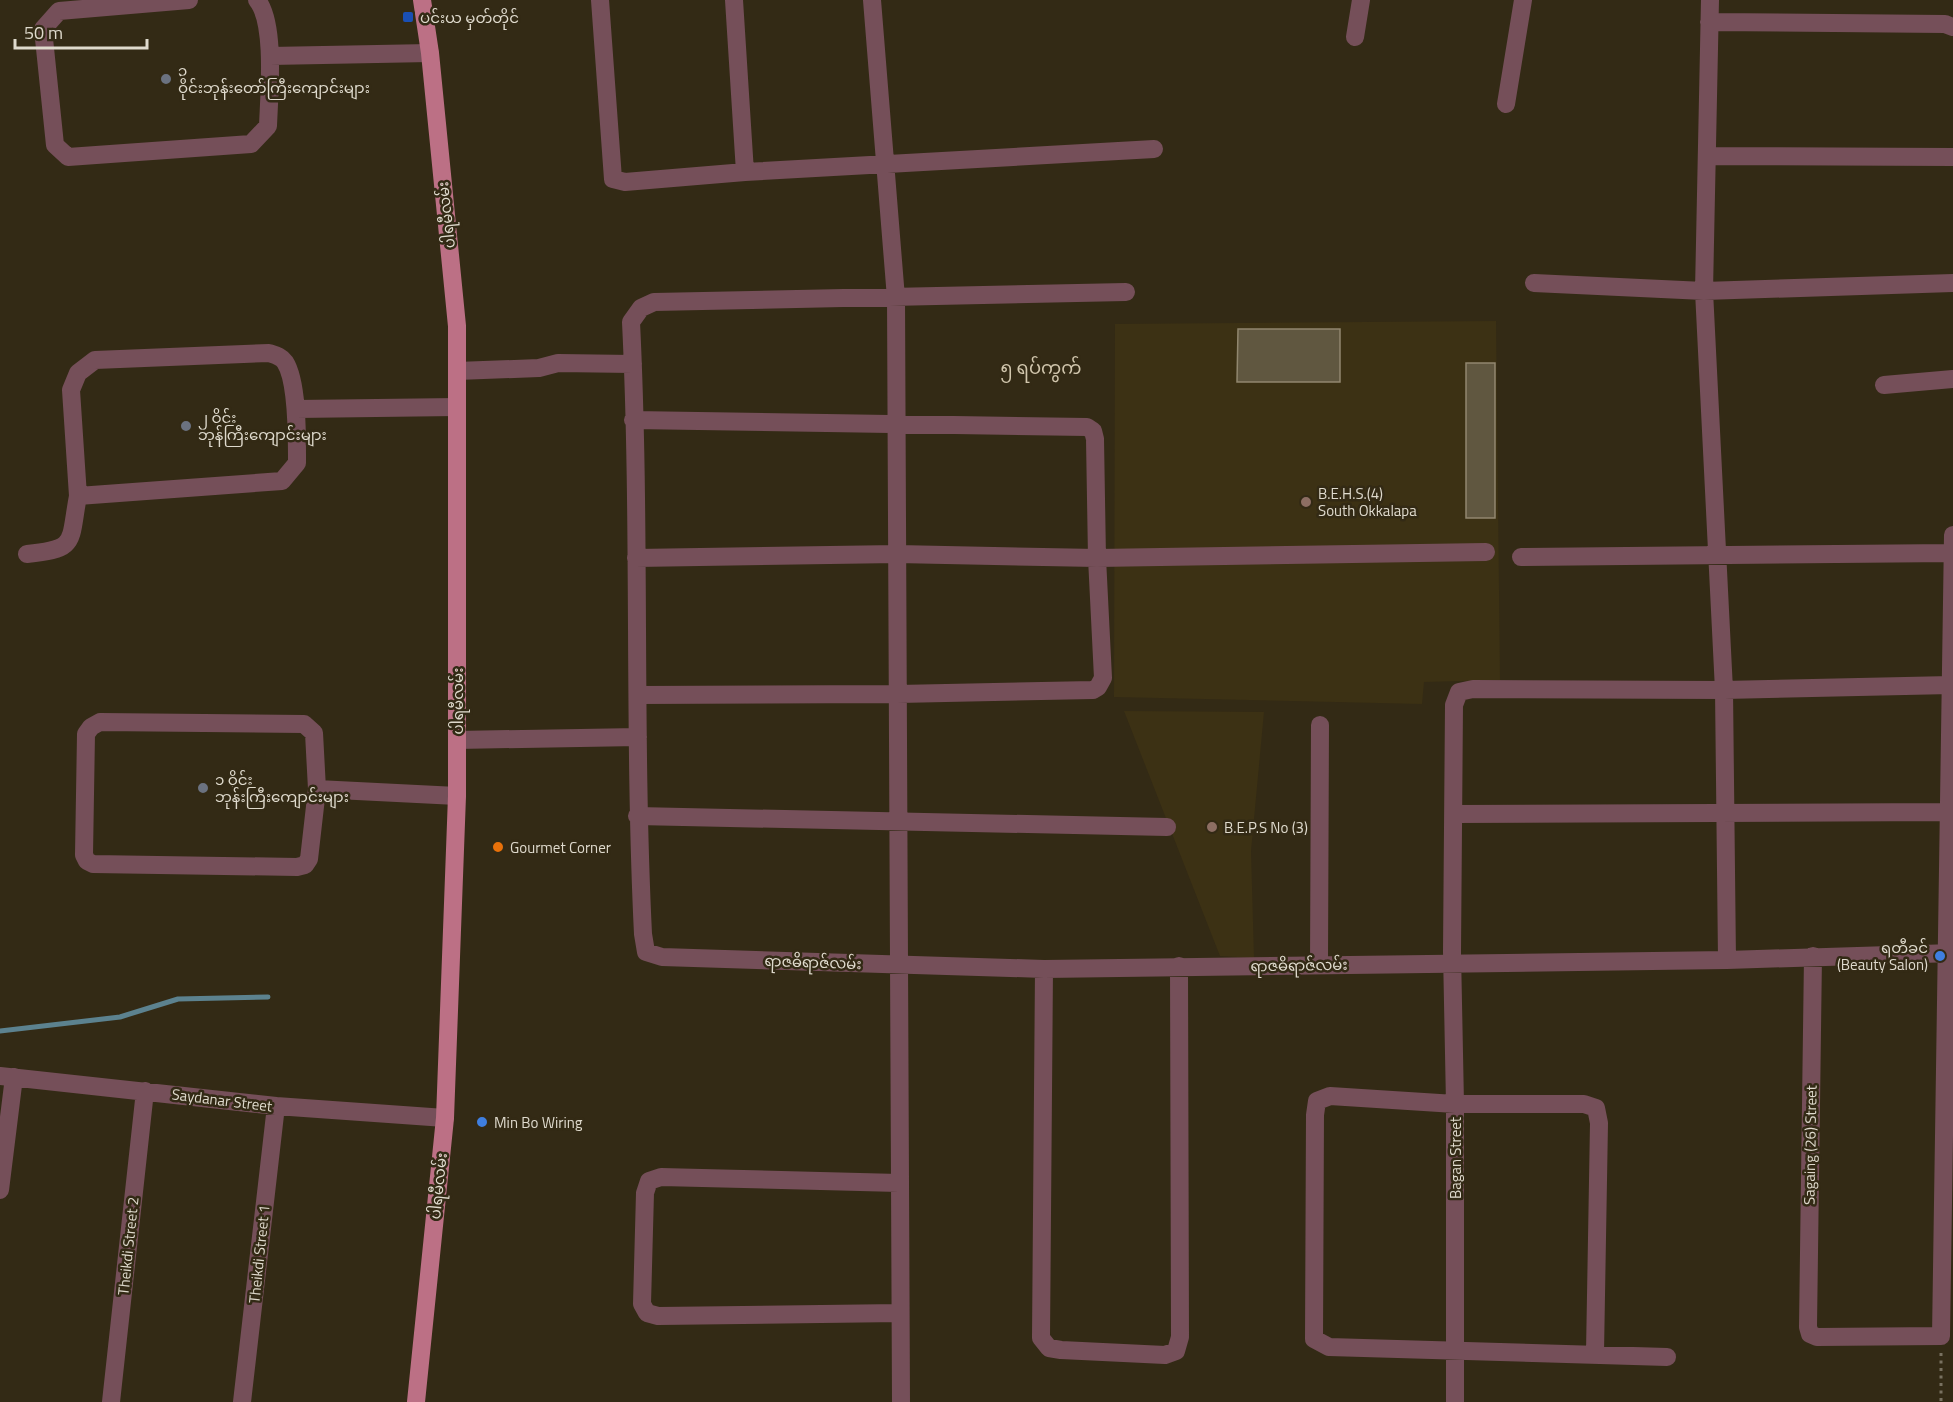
<svg xmlns="http://www.w3.org/2000/svg" width="1953" height="1402" font-family="'Titillium Web','Noto Sans Myanmar',sans-serif">
	<rect width="100%" height="100%" fill="#332a15"/>
	<!-- built -->
	<path fill="#3c3114" d="M1496,321L1500,680L1424,682L1422,704L1114,697L1115,324Z
		M1124,711L1264,712L1251,851L1254,958L1220,956Z"/>
	<g fill="none" stroke-linecap="round" stroke-linejoin="round">
		<!-- stream -->
		<path stroke="#5c828f" stroke-width="5" d="M0,1031L120,1017L178,999L268,997"/>
	</g>
	<!-- building -->
	<path fill="#605740" stroke="#91876f" stroke-width="1.5" d="M1238,329H1340V382H1237Z
		M1466,363H1495V518H1466Z"/>
	<g fill="none" stroke-linecap="round" stroke-linejoin="round">
		<!-- path -->
		<path stroke="#797160" stroke-width="3" stroke-dasharray="3 4.5" stroke-linecap="butt" d="M1941,1353V1402"/>
		<!-- minor -->
		<path stroke="#754f59" stroke-width="18" d="M189,0L59,11L43,29L55,145L68,157L251,144L268,126C269,96 276,23 257,0
			M600,0L613,179L625,182L745,172L1154,149
			M734,0L745,172
			M872,0L896,298L901,1402
			M1710,0L1704,291L1724,690L1727,960
			M1709,22L1945,24L1953,27
			M1355,37L1361,0
			M270,56L430,53
			M1506,104L1523,0
			M1709,156L1953,157
			M1534,283L1704,291L1953,283
			M1126,292L654,302L641,308L631,322C641,526 633,730 643,934L646,952L662,957L1044,969L1727,960L1953,953
			M269,353C275,355 281,356 285,362C298,382 297,439 297,463L282,481L78,496L71,390L78,373L95,360Z
			M457,371L539,368L558,363L633,364
			M1884,385L1953,379
			M296,409L457,407
			M633,420L1087,427L1093,431L1095,439L1097,558L1103,678L1098,687L1093,690L898,694L638,695
			M27,554C78,549 69,543 78,496
			M1521,557L1952,553
			M636,558L897,554L1097,558L1486,552
			M100,722L304,724L314,733L317,789L309,859L305,865L297,867L93,864L87,861L84,855L86,734L91,727Z
			M457,740L638,737
			M317,789L457,796
			M1454,814L1949,812
			M637,816L1167,827
			M1813,956L1808,1327L1810,1334L1817,1337L1941,1336L1953,535
			M1319,964L1320,725
			M1044,969L1041,1338L1049,1348L1061,1350L1165,1355L1176,1351L1180,1337L1179,966
			M0,1076L276,1106L445,1118
			M899,1183L661,1177L649,1181L645,1193L642,1304L647,1313L658,1316L900,1313
			M0,1190L14,1077
			M1595,1353L1599,1123L1596,1108L1584,1104H1455L1330,1096L1317,1101L1315,1115L1314,1339L1329,1347L1667,1357
			M111,1402L145,1091
			M242,1402L276,1106
			M1455,1402V1104L1452,952L1454,705L1459,692L1473,689L1724,690L1951,685"/>
		<!-- major -->
		<path stroke="#bc7085" stroke-width="18" d="M416,1402L445,1118L457,796V326L430,53L422,0"/>
	</g>
	<!-- markers -->
	<rect fill="#1a4fb4" stroke="#332a15" stroke-width="2" x="402" y="11" width="12" height="12" rx="3"/>
	<g fill="#6b7280" stroke="#332a15" stroke-width="2">
		<circle cx="166" cy="79" r="6"/>
		<circle cx="186" cy="426" r="6"/>
		<circle cx="203" cy="788" r="6"/>
	</g>
	<g fill="#8d6e63" stroke="#332a15" stroke-width="2">
		<circle cx="1306" cy="502" r="6"/>
		<circle cx="1212" cy="827" r="6"/>
	</g>
	<circle fill="#e8710a" stroke="#332a15" stroke-width="2" cx="498" cy="847" r="6"/>
	<g fill="#3f7fe0" stroke="#332a15" stroke-width="2">
		<circle cx="1940" cy="956" r="6"/>
		<circle cx="482" cy="1122" r="6"/>
	</g>
	<g text-anchor="middle" dominant-baseline="central" stroke-width="5" stroke-linejoin="round" paint-order="stroke">
		<!-- poi labels -->
		<g font-size="15" fill="#dfdacd" stroke="#332a15" text-anchor="start">
			<text x="420" y="17">ပင်းယ မှတ်တိုင်</text>
			<text x="178" y="70">၃<tspan x="178" dy="17">ဝိုင်းဘုန်းတော်ကြီးကျောင်းများ</tspan></text>
			<text x="198" y="417">၂ ဝိုင်း<tspan x="198" dy="17">ဘုန်ကြီးကျောင်းများ</tspan></text>
			<text x="1318" y="493">B.E.H.S.(4)<tspan x="1318" dy="17">South Okkalapa</tspan></text>
			<text x="215" y="779">၁ ဝိုင်း<tspan x="215" dy="17">ဘုန်းကြီးကျောင်းများ</tspan></text>
			<text x="1224" y="827">B.E.P.S No (3)</text>
			<text x="510" y="847">Gourmet Corner</text>
			<text x="1928" y="947" text-anchor="end">ရတီခင်<tspan x="1928" dy="17">(Beauty Salon)</tspan></text>
			<text x="494" y="1122">Min Bo Wiring</text>
		</g>
		<!-- street labels -->
		<g font-size="15" fill="#dfdacd" stroke="#332a15">
			<text transform="translate(446 215) rotate(-96)">ပါရမီလမ်း</text>
			<text transform="translate(457 701) rotate(-90)">ပါရမီလမ်း</text>
			<text transform="translate(813 962) rotate(2)">ရာဇဓိရာဇ်လမ်း</text>
			<text transform="translate(1299 965) rotate(-1)">ရာဇဓိရာဇ်လမ်း</text>
			<text transform="translate(222 1100) rotate(7)">Saydanar Street</text>
			<text transform="translate(1810 1145) rotate(-89)">Sagaing (26) Street</text>
			<text transform="translate(1455 1158) rotate(-90)">Bagan Street</text>
			<text transform="translate(438 1186) rotate(-84)">ပါရမီလမ်း</text>
			<text transform="translate(128 1246) rotate(-84)">Theikdi Street 2</text>
			<text transform="translate(259 1254) rotate(-84)">Theikdi Street 1</text>
		</g>
		<!-- quarter labels -->
		<g font-size="18" fill="#d1c6ad" stroke="#332a15">
			<text x="1041" y="367">၅ ရပ်ကွက်</text>
		</g>
	</g>
	<!-- scale -->
	<path d="M15 39v9h132v-9" fill="none" stroke="#dfdacd" stroke-width="3"/>
	<text x="24" y="39" font-size="18" fill="#dfdacd" stroke="#332a15" stroke-width="4.5" paint-order="stroke">50 m</text>
</svg>
